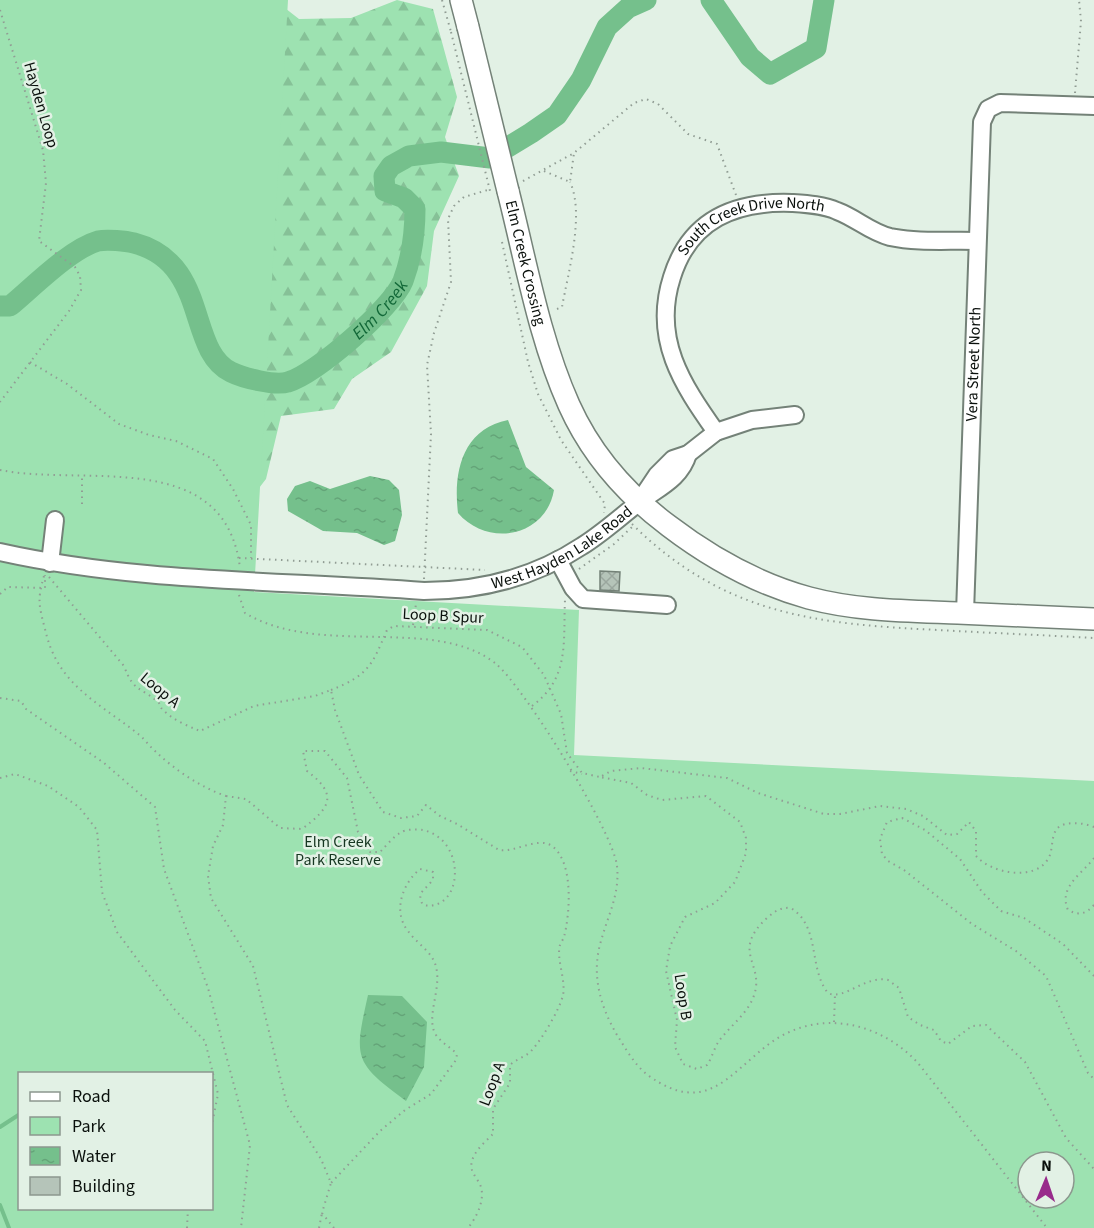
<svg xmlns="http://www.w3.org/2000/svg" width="1094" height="1228" font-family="'Source Sans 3',sans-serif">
	<defs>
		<pattern id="forest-firs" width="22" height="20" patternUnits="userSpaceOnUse" patternTransform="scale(1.5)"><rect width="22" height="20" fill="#9de2b1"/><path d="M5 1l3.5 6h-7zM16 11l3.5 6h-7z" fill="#86c197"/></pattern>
		<pattern id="water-ripples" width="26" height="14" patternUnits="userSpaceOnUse" patternTransform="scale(1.5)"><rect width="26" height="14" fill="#75c08c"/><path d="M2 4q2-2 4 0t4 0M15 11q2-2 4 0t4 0" fill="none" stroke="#64a478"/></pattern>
		<pattern id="building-cross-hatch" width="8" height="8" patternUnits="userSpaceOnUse" patternTransform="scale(1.5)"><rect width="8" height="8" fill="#b5c4b9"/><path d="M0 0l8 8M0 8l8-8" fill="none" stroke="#9aa79e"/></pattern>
	</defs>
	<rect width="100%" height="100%" fill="#e2f1e5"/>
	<!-- forest -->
	<path fill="url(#forest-firs)" d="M397,0L433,9L457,97L445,137L459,176L434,231L427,286L391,352L352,379L334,409L281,416L266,479L242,510L0,78L276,1L299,19L351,18Z"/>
	<!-- park -->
	<path fill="#9de2b1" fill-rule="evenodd" d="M0,0H288L254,592L579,610L574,755L1094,781V1228H0ZM20,1074H212V1208H20ZM1028,1162H1064V1198H1028Z"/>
	<!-- water -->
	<path fill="url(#water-ripples)" d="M508,420L526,467L554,490C546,537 488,548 458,513C453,473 462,429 508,420Z
		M370,476L389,480L399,490L402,515L395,541L384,545L357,533L323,531L288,511L287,499L295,486L310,481L330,489Z
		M368,995L402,996L427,1022L424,1067L406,1101C353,1062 354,1058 368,995Z"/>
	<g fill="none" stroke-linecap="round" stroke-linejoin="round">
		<!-- stream -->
		<path stroke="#75c08c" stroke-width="4" d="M0,1127L20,1114
			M0,1205L9,1228"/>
		<!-- river -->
		<g stroke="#75c08c" stroke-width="21">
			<path d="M711,0L750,57L770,74L816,48L824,0"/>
			<path id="s1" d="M0,306H10C33,287 70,249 98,241C107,239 126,241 134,243C210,263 186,350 231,372C243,378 275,386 288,382C315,375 393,307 403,281C412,257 415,234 415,209L404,198L385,191L384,176L391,166L409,156L441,152L490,158L531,133L557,115L581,80L607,27L628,8L646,0"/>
		</g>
	</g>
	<!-- building -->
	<path fill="url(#building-cross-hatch)" stroke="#738177" stroke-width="1.5" d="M600,571L620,572L619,591L600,590Z"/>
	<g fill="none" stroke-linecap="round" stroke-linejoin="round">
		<defs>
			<g id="minor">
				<path id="s2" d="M716,432C682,384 652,339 672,277C690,219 736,201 792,203C807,204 824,205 837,211C856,218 870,232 890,237C918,243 949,240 977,241"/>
				<path d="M643,496L657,475L673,459L688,454L716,432L752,420L795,415"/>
				<path id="s3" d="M0,552C139,583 282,580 424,591C480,591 535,577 582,546C603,533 621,516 641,501C660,487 681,478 688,454"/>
				<path d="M558,560L573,588L583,599L667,605"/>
				<path d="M50,563L55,520"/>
				<path id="s4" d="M965,613L982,122L988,109L1000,103L1094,106"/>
			</g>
			<g id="major">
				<path d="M461,0L468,27"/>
				<path id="s5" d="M508,191C526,262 539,338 569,405C591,454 626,494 669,526C711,558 758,584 809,598C858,611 908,611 958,613C1003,615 1049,617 1094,619"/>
			</g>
		</defs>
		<!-- minor casing -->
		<use href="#minor" stroke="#748278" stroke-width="20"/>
		<!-- major casing -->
		<use href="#major" stroke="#748278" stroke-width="24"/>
		<!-- path -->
		<path stroke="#919d94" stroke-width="2" stroke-dasharray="1.5 4.5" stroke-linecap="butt" d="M442,0L451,32
			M0,10L43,150L46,183L39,241L75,267L80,276L81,290L69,311L0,402
			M1075,93L1081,21L1079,0
			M544,171L570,182L574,153
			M523,181L574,153L634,103L646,99L658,104L688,134L717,144L736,195
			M502,242L528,362L538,394L561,440L605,504L604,513
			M557,309L562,307C568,273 585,214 570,182
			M30,362L67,384L119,424L149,435L176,441L213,459L233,489L251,525V558
			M0,470C83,487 225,446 240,568
			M82,504V476
			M632,524C724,615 816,624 938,630C990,633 1042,635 1094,638
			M239,558L485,570
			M579,569L614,544L633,526
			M44,576C37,600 39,606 45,629C57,684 96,701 137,733C144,738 149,746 156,752C175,770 202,788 226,796L223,825L213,846L208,876L211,898L253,966L287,1105L321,1159L331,1183L322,1213L334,1228
			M49,577L124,666C134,693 140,686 158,702C162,706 159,706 163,710C173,720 188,726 200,731L254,706L315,696L331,690L335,710L359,775L383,812L401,818L417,816L426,805L440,816L457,824L499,850C515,853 538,836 552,846C574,862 570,914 564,937C564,938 560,944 560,945C556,959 566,979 563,995C560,1009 542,1039 532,1050C526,1057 516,1059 510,1065V1083L493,1109V1134C484,1143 468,1156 472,1170C474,1176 479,1181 481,1187C485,1201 476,1218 468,1228
			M424,579L431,434L427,365L434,333L451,282L448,219L454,206L464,197L491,189
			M0,594L8,587L45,588V575
			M239,595L245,613C320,658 433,615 495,663C523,685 613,831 617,866C620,894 608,915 601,941C591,974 600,1006 617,1035C626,1049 635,1066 649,1076C706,1116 728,1075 769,1044C817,1008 879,1021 918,1063L1047,1228
			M413,625L416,604
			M331,690C369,675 372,665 387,630L394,626L487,630L522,647L544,675L561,714L567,753L582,773L600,777
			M0,698L21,701L26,709L104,763L155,807L164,869L208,988L250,1145L241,1228
			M532,706C570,678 563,642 565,600
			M570,771L582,774
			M0,778L15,774L48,786L79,807L97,830L102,892L117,932L175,1010L205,1041L218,1094L212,1124
			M226,796L246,799L280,828L302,829C330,808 339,795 307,771L303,751H325L347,778L358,832L370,852H380C386,846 393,837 400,833C405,829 417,829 423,830C468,840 463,913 423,905C415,891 427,890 433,879V872L420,869C403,883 392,911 408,931C416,943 433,952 436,967C442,989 425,1018 436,1035C442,1043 450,1047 457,1054L456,1060L431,1094L405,1110L380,1131L331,1183
			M1094,827C1085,823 1060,819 1055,832C1051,840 1053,851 1048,859C1034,882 991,873 976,856V831L969,822L957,834L947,835L923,816L906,809L880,806L840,814H824L758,793L727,778L641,768L611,771L600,777L631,783L647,795L662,800L706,796L740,822L746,838V853L735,882L715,903L685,917L670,946L666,971L677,1020L675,1047L683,1064L697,1069L707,1065C712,1058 714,1048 719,1041C730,1026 746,1015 753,998C767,964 729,953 767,918C775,911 781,907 791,908C821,927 808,968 828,993C844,1001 865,975 888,980L899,988L908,1017L920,1025L934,1030L941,1041L948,1044L972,1026L986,1025L1025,1062L1066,1138L1094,1169
			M1094,858C1082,874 1058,887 1068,910C1079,916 1086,914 1094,905
			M1094,976L1063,944L1024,918L1001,911L982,892L960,859L925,830L902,818L887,822L880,839L882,854L888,861L904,870L972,924L1016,951L1046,976L1088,1073L1094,1079
			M834,1022L835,995
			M187,1228L188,1208
			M319,1228L322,1213"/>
		<!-- minor -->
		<use href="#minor" stroke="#fff" stroke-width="16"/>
		<!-- major -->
		<use href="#major" stroke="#fff" stroke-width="21"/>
		<defs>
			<path id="major-bridge" d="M468,27L508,191"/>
		</defs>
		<!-- major-bridge casing -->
		<use href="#major-bridge" stroke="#748278" stroke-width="24" stroke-linecap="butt"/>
		<!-- path-bridge -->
		<path stroke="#919d94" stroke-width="2" stroke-dasharray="1.5 4.5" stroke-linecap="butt" d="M451,32L491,195"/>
		<!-- major-bridge -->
		<use href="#major-bridge" stroke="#fff" stroke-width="21"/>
	</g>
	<g text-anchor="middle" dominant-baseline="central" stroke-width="5" stroke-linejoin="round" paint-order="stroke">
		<!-- street labels -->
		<g font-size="16" fill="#0a100c" stroke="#e2f1e5">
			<text transform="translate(41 105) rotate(74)">Hayden Loop</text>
			<text stroke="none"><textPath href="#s2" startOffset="274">South Creek Drive North</textPath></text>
			<text stroke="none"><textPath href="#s5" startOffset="74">Elm Creek Crossing</textPath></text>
			<text stroke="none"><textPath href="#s4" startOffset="249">Vera Street North</textPath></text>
			<text stroke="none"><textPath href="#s3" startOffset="574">West Hayden Lake Road</textPath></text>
			<text transform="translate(443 616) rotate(3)">Loop B Spur</text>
			<text transform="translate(160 690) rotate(40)">Loop A</text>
			<text transform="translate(683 997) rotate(81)">Loop B</text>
			<text transform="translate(492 1084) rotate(-69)">Loop A</text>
		</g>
		<!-- park labels -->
		<g font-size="16" fill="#163621" stroke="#e2f1e5">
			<text x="338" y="842">Elm Creek<tspan x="338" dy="18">Park Reserve</tspan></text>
		</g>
		<!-- water labels -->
		<g font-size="18" font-style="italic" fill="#126838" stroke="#e2f1e5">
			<text stroke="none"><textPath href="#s1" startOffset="502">Elm Creek</textPath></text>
		</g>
	</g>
	<!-- legend -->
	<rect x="18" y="1072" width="195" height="138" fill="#e2f1e5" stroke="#8c978e" stroke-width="1.5"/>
	<rect x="30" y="1092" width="30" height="9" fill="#ffffff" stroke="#8c978e" stroke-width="1.5"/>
	<text x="72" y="1102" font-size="18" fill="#0a100c">Road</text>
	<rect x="30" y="1117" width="30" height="18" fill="#9de2b1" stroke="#8c978e" stroke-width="1.5"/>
	<text x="72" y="1132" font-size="18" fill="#0a100c">Park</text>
	<rect x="30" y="1147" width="30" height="18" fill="url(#water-ripples)" stroke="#8c978e" stroke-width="1.5"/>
	<text x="72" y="1162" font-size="18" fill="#0a100c">Water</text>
	<rect x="30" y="1177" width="30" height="18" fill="#b5c4b9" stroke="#8c978e" stroke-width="1.5"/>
	<text x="72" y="1192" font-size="18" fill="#0a100c">Building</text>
	<!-- north arrow -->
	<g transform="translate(1046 1180) rotate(2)"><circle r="28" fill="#e2f1e5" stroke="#8c978e" stroke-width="1.5"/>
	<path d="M0-4.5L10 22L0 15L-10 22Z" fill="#982b8b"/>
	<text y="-9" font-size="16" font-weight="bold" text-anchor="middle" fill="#0a100c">N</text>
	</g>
</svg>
